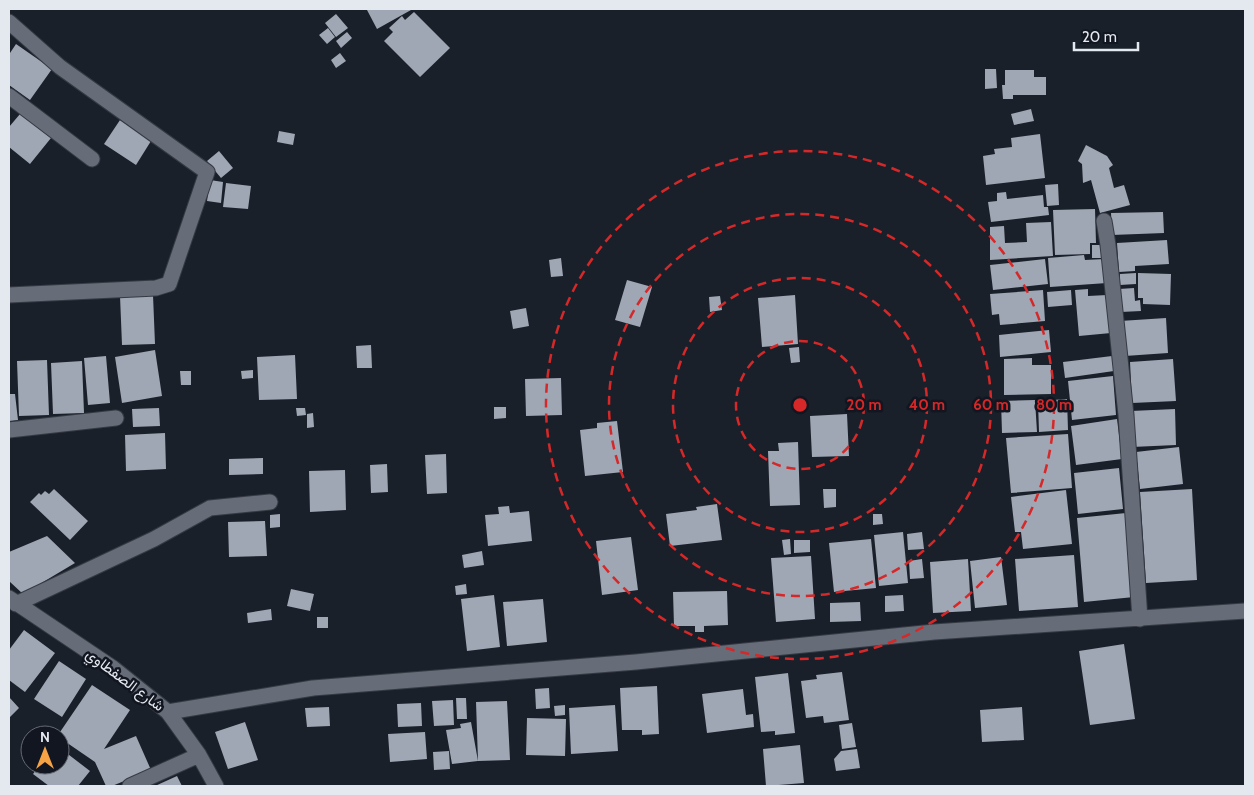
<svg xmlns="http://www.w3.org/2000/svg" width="1254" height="795" font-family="Cabin,Vazirmatn,sans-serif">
	<rect width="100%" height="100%" fill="#1a202a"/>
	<!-- building -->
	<path fill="#9fa6b4" d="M369,9H410L411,10L377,29L367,10Z
		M414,12L450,48L420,77L384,41L393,32L389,28L402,16L405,20Z
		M336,14L348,28L336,37L325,23Z
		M328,28L335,37L327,44L319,35Z
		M347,32L352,38L341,48L336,41Z
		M16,44L52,69L30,100L9,85V52L10,53Z
		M340,53L346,61L336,68L331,60Z
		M985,69H996L997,88L985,89Z
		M1005,70H1034V77H1046V95H1013V99H1003L1002,85H1005Z
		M1031,109L1034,121L1014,125L1011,114Z
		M20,114L51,138L30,164L9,147V127Z
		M120,120L151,141L136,165L104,144Z
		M279,131L295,134L293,145L277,142Z
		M1040,134L1045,178L986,185L983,156L995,154L994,149L1012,147L1011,138Z
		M1086,145L1107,156L1113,165L1109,168L1114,188L1124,185L1130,205L1100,213L1091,180L1083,183L1082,164L1078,161Z
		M219,151L233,168L221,178L207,161Z
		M210,180L223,182L221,203L207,201Z
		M226,183L251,186L248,209L223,207Z
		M1058,184L1059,205L1047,206L1045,185Z
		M1006,192L1007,199L1043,195L1044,207H1048L1049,215L991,222L988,202L997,201V193Z
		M1095,209L1096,243H1090V254L1055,255L1053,210Z
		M1163,212L1164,233L1112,235L1111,213Z
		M1051,222L1053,256L990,260V227L1004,226L1005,243L1027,242L1026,223Z
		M1167,240L1169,264L1135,266V271L1119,272L1117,243Z
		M1092,245H1101V258H1092Z
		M1084,255L1085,260L1105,259L1107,283L1050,287L1048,258Z
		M561,258L563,276L551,277L549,260Z
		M1045,259L1048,284L993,290L990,265Z
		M1136,273V284L1120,285V274Z
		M1138,273L1171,274L1170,305L1143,304V298H1138Z
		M627,280L652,287L640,327L615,320Z
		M1134,288L1135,301L1140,300L1141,311L1121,312L1119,289Z
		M1088,289V296L1107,295L1111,333L1079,336L1075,290Z
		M1043,290L1045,321L1000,325L999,314L992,315L990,294Z
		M1071,290L1072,305L1048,307L1047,292Z
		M153,295L155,344L122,345L120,296Z
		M795,295L798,344L762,347L758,298Z
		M720,296L722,310L710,312L709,297Z
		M526,308L529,326L513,329L510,311Z
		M1166,318L1168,353L1125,356L1120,321Z
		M1049,330L1051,352L1000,357L999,335Z
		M371,345L372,368H357L356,346Z
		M799,347L800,362L791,363L789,348Z
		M155,350L162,396L122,403L115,357Z
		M295,355L297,399L259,400L257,357Z
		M106,356L110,403L88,405L84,358Z
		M1112,356L1114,371L1065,378L1063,362Z
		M1032,358V365H1051V394L1004,395V359Z
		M1173,359L1176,401L1132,403L1130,362Z
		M47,360L49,415L19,416L17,361Z
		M82,361L84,413L53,414L51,363Z
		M253,370V378L242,379L241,371Z
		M180,371H191V385H181Z
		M1113,376L1116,415L1072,420L1068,381Z
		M561,378L562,415L526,416L525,379Z
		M9,394H15L18,420L9,421Z
		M1067,399L1068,430L1039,432L1038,401Z
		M1035,400L1037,432L1002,433L1001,401Z
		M494,407H506V418L494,419Z
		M159,408L160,426L133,427L132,409Z
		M296,408H305L306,415L297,416Z
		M1175,409L1176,445L1132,447L1131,411Z
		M313,413L314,427L307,428V414Z
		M847,414L849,456L812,457L810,416Z
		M1117,419L1122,459L1076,465L1071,426Z
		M617,421L623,472L585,476L580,430L597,428V423Z
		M165,433L166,469L126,471L125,435Z
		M1068,434L1072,488L1011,493L1006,438Z
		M798,442L800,505L770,506L768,451H779L778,443Z
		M1179,447L1183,484L1140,489L1136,452Z
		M446,454L447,493L427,494L425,455Z
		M263,458V474L229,475V459Z
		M387,464L388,492L371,493L370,465Z
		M1119,468L1123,509L1078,514L1074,473Z
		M345,470L346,510L310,512L309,471Z
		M54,489L88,521L70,540L30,502L39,493L41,495L45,491L49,494Z
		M823,489H836V507L824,508Z
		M1192,489L1197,580L1146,583L1140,492Z
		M1066,490L1072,544L1023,549L1021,532H1015L1011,497Z
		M717,504L722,540L670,546L666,514L697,510L696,507Z
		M509,506L510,513L529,511L532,541L488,546L485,515L499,514L498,507Z
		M1126,513L1134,597L1084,602L1077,518Z
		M280,514V527L270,528V515Z
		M873,514H882L883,524L873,525Z
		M265,521L267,556L229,557L228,522Z
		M903,532L908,583L879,586L874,535Z
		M922,532L924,549L908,550L907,534Z
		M47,536L75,563L23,594L9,581V552Z
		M631,537L638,590L602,595L596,541Z
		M790,539L791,554L784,555L782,540Z
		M871,539L876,588L834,592L829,543Z
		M794,540H810V552L794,553Z
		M482,551L484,565L464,568L462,555Z
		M1074,555L1078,607L1019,611L1015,559Z
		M811,556L815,619L776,622L771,558Z
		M1001,557L1007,605L975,608L970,561Z
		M922,559L924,578L910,579L909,561Z
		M968,559L971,611L933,613L930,562Z
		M466,584L467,594L456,595L455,586Z
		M291,589L314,594L310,611L287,606Z
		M727,591L728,625L704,626V632H695V626H674L673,592Z
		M494,595L500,647L467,651L461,599Z
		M903,595L904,611L885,612V596Z
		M543,599L547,642L507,646L503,602Z
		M860,602L861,621L830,622V603Z
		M271,609L272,620L248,623L247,613Z
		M317,617H328V628H317Z
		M24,630L55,653L25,692L9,680V650Z
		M1124,644L1135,719L1090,725L1079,651Z
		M59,661L86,679L62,717L34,699Z
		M842,672L849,720L824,723L823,716L806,718L801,681L817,679L816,675Z
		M788,673L795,733L775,735V731L761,732L755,677Z
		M92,685L130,710L104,749L136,736L151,770L112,786H106L95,762L60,738V735H58Z
		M657,686L659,734L642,735V730H622L620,688Z
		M549,688L550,708L536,709L535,689Z
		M743,689L746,715L753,714L754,727L707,733L702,694Z
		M9,697L19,708L9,718Z
		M456,698H466L467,719H457Z
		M453,700L454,725L434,726L432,701Z
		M507,701L510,760L478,761L476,702Z
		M421,703L422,726L398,727L397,704Z
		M565,705V715L555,716L554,706Z
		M615,705L618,751L571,754L569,708Z
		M329,707L330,726L307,727L305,708Z
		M1022,707L1024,740L982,742L980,710Z
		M527,718L566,719L565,756L526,755Z
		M245,722L258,760L228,769L215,732Z
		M471,722L478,761L452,764L446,730L461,728L460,724Z
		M852,723L856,747L842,749L839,725Z
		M425,732L427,759L390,762L388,734Z
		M800,745L804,783L766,786L763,749Z
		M60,748L90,771L78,786H49L33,774L40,765H60Z
		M857,749L860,768L836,771L834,759L841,751Z
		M449,751L450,769L434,770L433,752Z
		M177,776L182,786H155Z"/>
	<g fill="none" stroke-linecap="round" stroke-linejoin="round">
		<defs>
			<path id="minor" d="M9,22L60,67L207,172L169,284L156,288L9,295
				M9,96L92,159
				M1104,221L1108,245L1126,415L1140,619
				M9,430L116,418
				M9,598L113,668L168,712L199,755L216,786
				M16,604L154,539L210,508L270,502
				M168,712L313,688L636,662L934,632L1245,611
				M130,786L199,755"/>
		</defs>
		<!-- minor casing -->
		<use href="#minor" stroke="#363a43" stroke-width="17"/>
		<!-- minor -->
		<use href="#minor" stroke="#666d79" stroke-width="15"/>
	</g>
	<!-- distance rings -->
	<g fill="none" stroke="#d62828" stroke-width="2.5" stroke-dasharray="9 6">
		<circle cx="800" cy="405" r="64"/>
		<circle cx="800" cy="405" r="127"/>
		<circle cx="800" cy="405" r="191"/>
		<circle cx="800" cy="405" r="254"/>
	</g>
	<g text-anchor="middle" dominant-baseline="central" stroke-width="5" stroke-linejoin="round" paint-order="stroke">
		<!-- street labels -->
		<g font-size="15" fill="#e4e8ef" stroke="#111620">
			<text transform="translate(125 680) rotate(37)">شارع الصفطاوي</text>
		</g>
	</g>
	<circle cx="800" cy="405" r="8" fill="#d62828" stroke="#111620" stroke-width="2.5"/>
	<g font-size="15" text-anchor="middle" font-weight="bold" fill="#d62828" stroke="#111620" stroke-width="5" stroke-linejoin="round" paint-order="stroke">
		<text x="864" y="410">20 m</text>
		<text x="927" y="410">40 m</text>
		<text x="991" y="410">60 m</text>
		<text x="1054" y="410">80 m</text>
	</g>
	<!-- border -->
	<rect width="1254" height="795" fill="none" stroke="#e4e8ef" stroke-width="20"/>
	<!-- north arrow -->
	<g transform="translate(45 750)"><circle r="24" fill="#111620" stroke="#656a73"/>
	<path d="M0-4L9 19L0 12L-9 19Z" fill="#f5a345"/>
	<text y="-8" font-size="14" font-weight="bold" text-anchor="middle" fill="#e4e8ef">N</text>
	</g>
	<!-- scale -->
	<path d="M1074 42v8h64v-8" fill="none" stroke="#e4e8ef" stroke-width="2.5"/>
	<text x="1082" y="42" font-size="15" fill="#e4e8ef" stroke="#111620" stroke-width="4" paint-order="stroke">20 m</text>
</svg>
